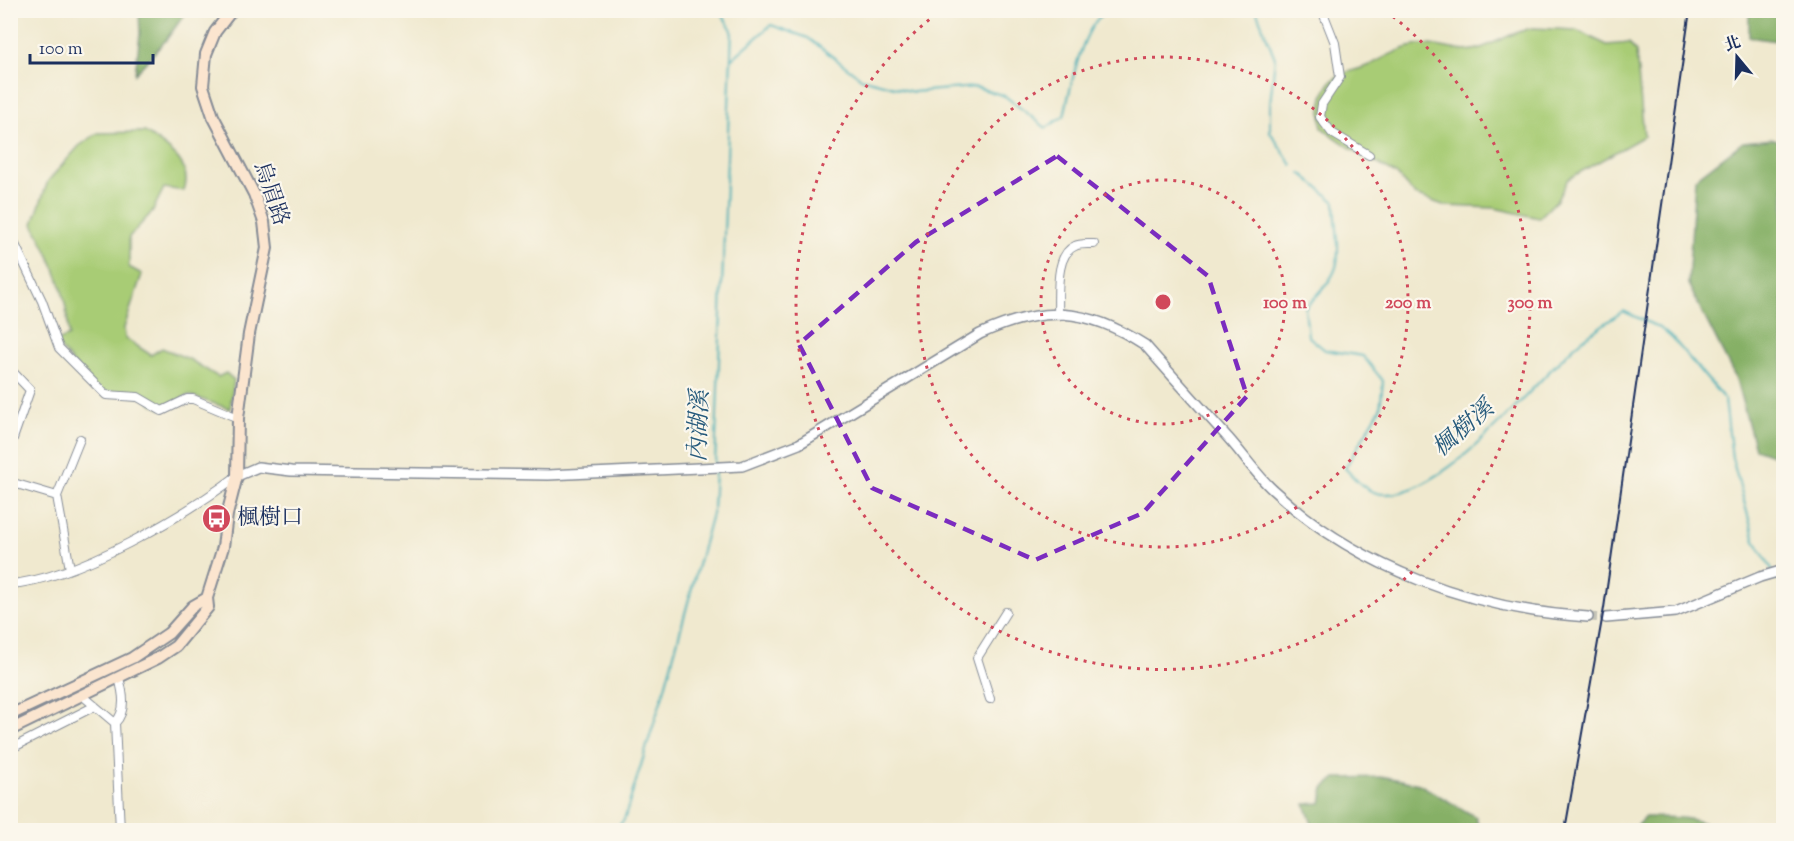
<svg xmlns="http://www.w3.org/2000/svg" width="1794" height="841" font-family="'Sorts Mill Goudy','Noto Serif TC',serif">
	<rect width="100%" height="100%" fill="#fbf7ec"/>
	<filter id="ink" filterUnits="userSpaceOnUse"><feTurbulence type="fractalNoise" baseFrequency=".0167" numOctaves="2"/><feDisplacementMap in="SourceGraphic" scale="12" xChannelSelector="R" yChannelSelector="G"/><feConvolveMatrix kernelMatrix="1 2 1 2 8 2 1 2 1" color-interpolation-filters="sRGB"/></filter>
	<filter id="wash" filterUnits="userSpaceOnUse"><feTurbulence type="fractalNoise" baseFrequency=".008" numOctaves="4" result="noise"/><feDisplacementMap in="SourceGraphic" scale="24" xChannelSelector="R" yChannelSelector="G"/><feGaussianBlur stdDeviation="1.35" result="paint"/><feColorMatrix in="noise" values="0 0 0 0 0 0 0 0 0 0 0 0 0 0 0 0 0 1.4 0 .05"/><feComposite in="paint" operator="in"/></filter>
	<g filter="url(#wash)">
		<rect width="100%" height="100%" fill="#f0e9cf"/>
		<!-- green -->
		<path fill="#a8cc75" stroke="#627e6a" stroke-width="1.5" d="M1533,28L1576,30L1607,45L1629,43L1636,52L1644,136L1568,179L1557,200L1539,218L1494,208L1446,206L1415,195L1396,174L1352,149L1322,128C1319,108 1321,82 1343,74C1352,70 1361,69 1370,65C1385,57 1402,47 1420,45C1440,43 1458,55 1478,49C1497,43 1511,32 1533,28Z
			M145,132C165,146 194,162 184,191L164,188L152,212L129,237V267L142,274L124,328L125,338L151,355L162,348L189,359L218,377L226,373L234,380L230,409L189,395L161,409L142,397L96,390L55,342L69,336C66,288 55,265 33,224L48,181L79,146L98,133Z"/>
		<!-- forest -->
		<path fill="#86b066" stroke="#507062" stroke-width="1.5" d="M139,11H187L166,40L135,74L140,34Z
			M1749,11H1783V42L1749,37Z
			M1774,139L1784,143L1783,459L1755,449L1736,379L1688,284L1695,179L1743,142Z
			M1386,777L1419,784L1476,817L1479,830H1314L1305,804L1321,803L1324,788L1336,778Z
			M1645,817C1671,817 1696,816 1719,830H1632Z"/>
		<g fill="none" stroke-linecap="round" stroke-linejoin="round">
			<!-- stream -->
			<path stroke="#3aabb5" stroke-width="2" d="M1256,10L1275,58L1270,104V132L1292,165
				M733,58L771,25L808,38L861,78L913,92L976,87L1005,96L1046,128L1064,116C1071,87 1081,25 1108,10
				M1301,173L1335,202C1335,221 1341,248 1336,267C1331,283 1316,296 1305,308L1308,336L1325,350L1363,356L1383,381L1380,409L1345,468C1356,480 1368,495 1386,494C1447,494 1527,390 1571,350C1586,335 1605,324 1623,311L1660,328L1673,339L1725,400L1732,458L1755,541L1773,571
				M715,465L732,30L719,10
				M1776,576L1784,589
				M615,830L624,820L664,691L713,510L715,471"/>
		</g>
	</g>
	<g filter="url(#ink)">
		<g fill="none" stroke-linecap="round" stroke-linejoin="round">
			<!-- tertiary-tunnel -->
			<path stroke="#c5c4b8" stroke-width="9" stroke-dasharray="9 4.5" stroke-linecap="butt" d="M1588,617L1606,618"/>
			<defs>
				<path id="minor" d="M1322,10L1335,43L1340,77L1322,104L1320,117L1332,133L1369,155
					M10,234L42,301L59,348L106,395L138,397L162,411L187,399H193L238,418
					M1058,314C1059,295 1054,255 1075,246C1080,243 1088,244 1094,244
					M10,369L30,390L10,447
					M10,482L57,496L80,439
					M57,496L70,569
					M10,584C77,579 184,516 237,476
					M119,678C123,692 127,711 115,723L120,830
					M83,696L115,723
					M990,699L977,658L1006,612
					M10,749L95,706"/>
				<path id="tertiary" d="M237,476L258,467L291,471L548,475L742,466L799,444L980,334C1043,305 1086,307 1145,345C1173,377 1202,409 1230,440C1244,456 1257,475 1272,489C1357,568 1474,610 1588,617
					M1606,618L1676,612L1760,577L1784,570"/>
				<path id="secondary" d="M10,715L132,658L169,633L193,606L207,598
					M10,730L158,658L176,646L208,607L207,598L223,547L227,515L237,476L238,418L249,334L267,248L264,222L254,194L213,116L203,86L206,54L215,32L232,10"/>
			</defs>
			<!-- minor casing -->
			<use href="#minor" stroke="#868c96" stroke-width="10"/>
			<!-- tertiary casing -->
			<use href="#tertiary" stroke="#868c96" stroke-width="12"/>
			<!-- secondary casing -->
			<use href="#secondary" stroke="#868c96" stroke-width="14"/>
			<!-- minor -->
			<use href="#minor" stroke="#fff" stroke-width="8"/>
			<!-- tertiary -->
			<use href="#tertiary" stroke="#fff" stroke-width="9"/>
			<!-- secondary -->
			<use href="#secondary" stroke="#fbe5cf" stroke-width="10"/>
			<!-- rail -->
			<path stroke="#1b2f5e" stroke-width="2" d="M1565,830L1604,608L1690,10"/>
		</g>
	</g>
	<!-- marked area -->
	<path fill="none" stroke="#7b2cbf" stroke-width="4.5" stroke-dasharray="12 8" stroke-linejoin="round" d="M1057,156L1208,276L1247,396L1143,513L1035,560L872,488L799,344L916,242Z"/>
	<!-- distance rings -->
	<g fill="none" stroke="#d1495b" stroke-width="3" stroke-dasharray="3 6">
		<circle cx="1163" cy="302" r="122"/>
		<circle cx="1163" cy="302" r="245"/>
		<path d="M1386 11A367 367 0 1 1 940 11"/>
	</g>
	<!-- icons -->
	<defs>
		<symbol id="bus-disc" viewBox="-11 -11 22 22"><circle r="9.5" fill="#d1495b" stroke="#fbf7ec"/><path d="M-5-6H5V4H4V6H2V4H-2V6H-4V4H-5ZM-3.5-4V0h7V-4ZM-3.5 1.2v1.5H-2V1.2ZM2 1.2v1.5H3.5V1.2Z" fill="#fff"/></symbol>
	</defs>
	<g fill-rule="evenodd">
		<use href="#bus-disc" x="200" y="502" width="33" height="33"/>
	</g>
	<g text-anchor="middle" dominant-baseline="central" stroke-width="4.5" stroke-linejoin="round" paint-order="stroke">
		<!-- street labels -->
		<g font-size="22" fill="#1b2f5e" stroke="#fbf7ec">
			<text transform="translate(270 194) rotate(71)">烏眉路</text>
		</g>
		<!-- poi labels -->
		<g font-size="22" fill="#1b2f5e" stroke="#fbf7ec" text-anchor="start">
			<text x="237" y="519">楓樹口</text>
		</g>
		<!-- water labels -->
		<g font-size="24" font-style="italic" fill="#265a7c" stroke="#fbf7ec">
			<text transform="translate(700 426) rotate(-88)">內湖溪</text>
			<text transform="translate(1464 429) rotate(-41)">楓樹溪</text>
		</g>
	</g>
	<circle cx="1163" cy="302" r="9" fill="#d1495b" stroke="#fbf7ec" stroke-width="3"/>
	<g font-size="18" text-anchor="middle" font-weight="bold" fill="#d1495b" stroke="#fbf7ec" stroke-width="4.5" stroke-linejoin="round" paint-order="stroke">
		<text x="1285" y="308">100 m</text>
		<text x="1408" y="308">200 m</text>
		<text x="1530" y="308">300 m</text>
	</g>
	<!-- margin -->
	<rect width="1794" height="841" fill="none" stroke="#fbf7ec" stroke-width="36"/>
	<!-- north arrow -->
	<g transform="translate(1737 57) rotate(341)" stroke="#fbf7ec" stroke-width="4.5" paint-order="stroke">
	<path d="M0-4.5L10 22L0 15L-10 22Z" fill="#1b2f5e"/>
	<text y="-9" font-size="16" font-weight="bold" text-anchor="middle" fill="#1b2f5e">北</text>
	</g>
	<!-- scale -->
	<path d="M30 54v9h123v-9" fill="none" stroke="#1b2f5e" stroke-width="3"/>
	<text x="39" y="54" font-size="18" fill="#1b2f5e" stroke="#fbf7ec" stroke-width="4.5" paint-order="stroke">100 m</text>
</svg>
